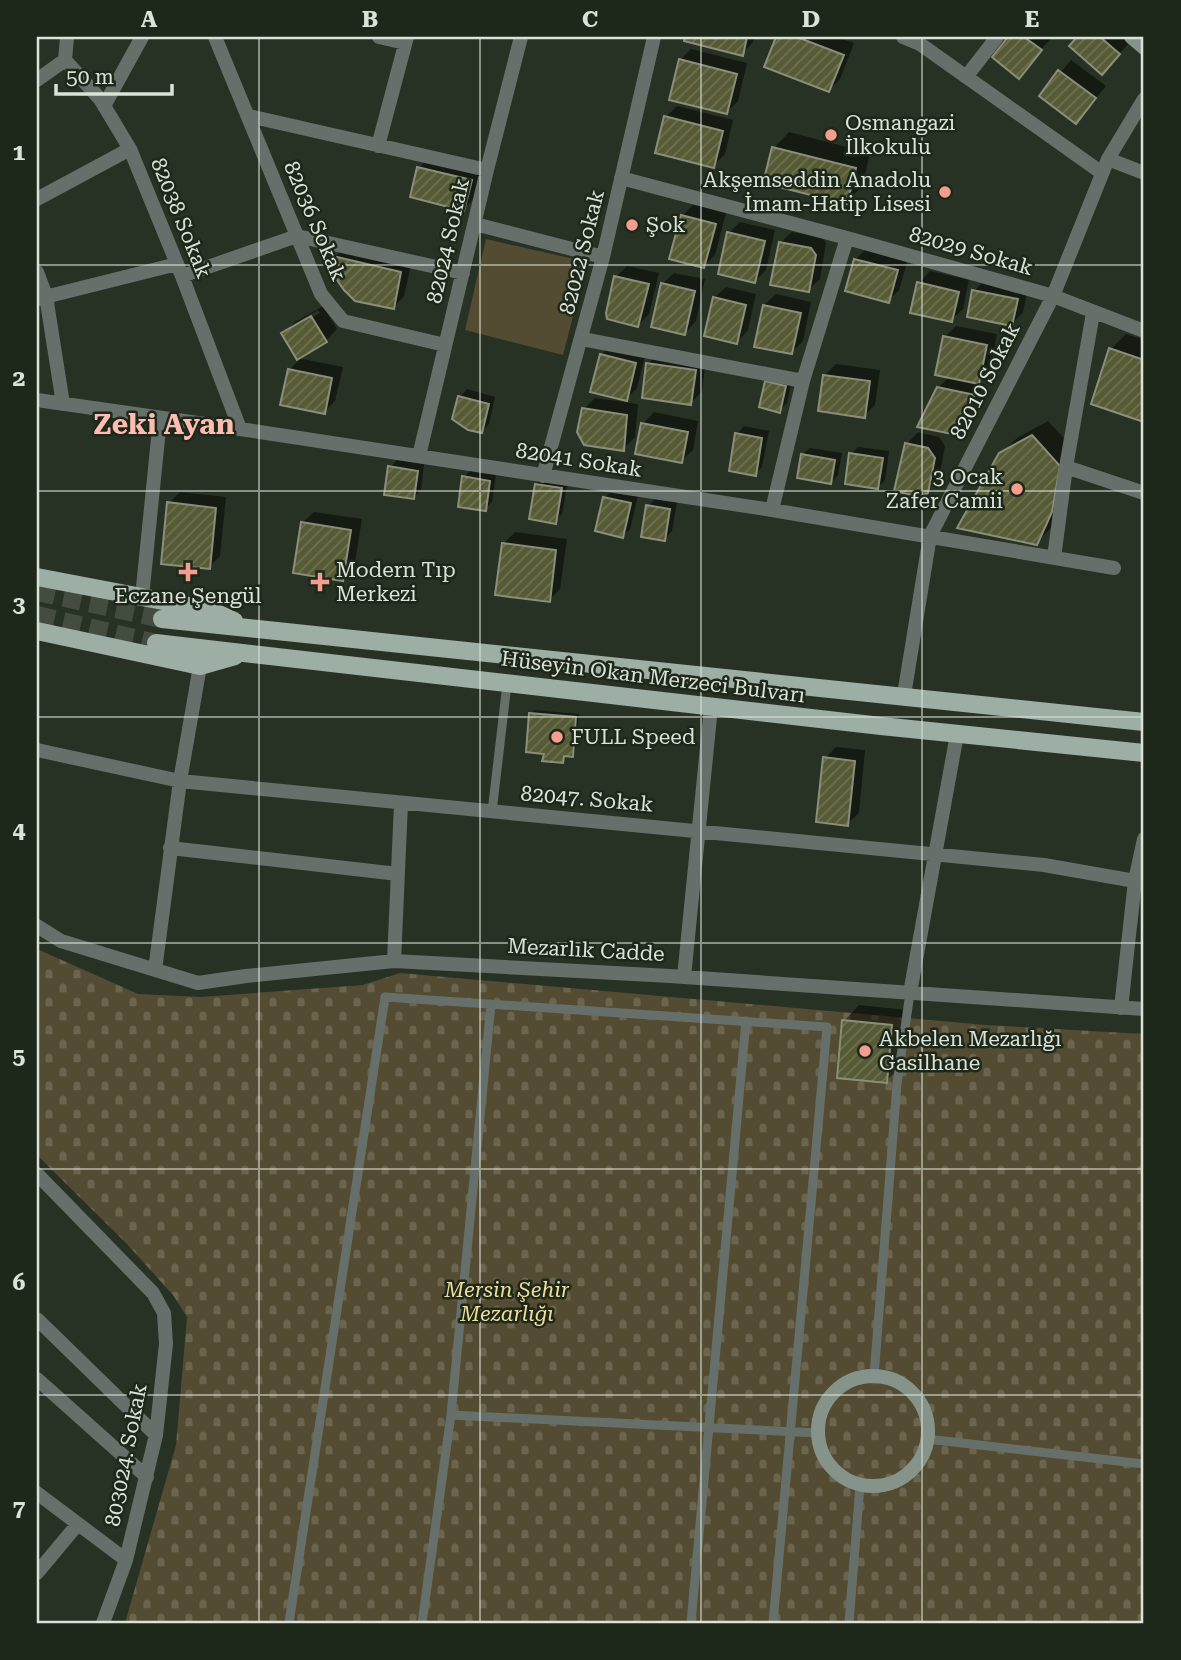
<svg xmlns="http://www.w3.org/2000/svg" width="1181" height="1660" font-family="'Roboto Serif',serif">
	<defs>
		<pattern id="cemetery-stones" width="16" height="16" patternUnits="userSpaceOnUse" patternTransform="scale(1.75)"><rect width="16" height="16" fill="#534b32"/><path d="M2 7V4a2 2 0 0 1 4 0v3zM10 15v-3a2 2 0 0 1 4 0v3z" fill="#6b654f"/></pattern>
		<pattern id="building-hatch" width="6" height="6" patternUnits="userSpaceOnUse" patternTransform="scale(1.75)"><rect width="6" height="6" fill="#565b35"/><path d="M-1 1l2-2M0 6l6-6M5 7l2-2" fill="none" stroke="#6e7252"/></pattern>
	</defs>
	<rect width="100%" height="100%" fill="#283224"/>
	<!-- green -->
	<path fill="#534b32" d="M486,239L587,262L563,355L465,330Z"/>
	<!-- cemetery -->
	<path fill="url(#cemetery-stones)" d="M37,949L138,994L201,997L363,985L400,973L986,1025L1144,1034V1623H125L176,1445L187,1317L173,1295L126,1243L37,1155Z"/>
	<!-- shadow -->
	<path fill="#0007" fill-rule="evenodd" d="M687,37H755L753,42L742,54L686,40Z
		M778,37H836L854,43L840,79L829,90L766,66Z
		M1010,37H1050L1051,38L1019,76L995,57Z
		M1080,37H1124L1130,42L1113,61L1072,46Z
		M691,49L747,63L738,101L727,112L680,60Z
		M1071,60L1106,86L1076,122L1041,96Z
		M677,106L733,120L725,154L713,166L666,117Z
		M789,132L870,153L862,187L846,202L774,148Z
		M430,156L482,169L475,197L464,209L419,168Z
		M694,204L726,213L715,255L703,266L682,216Z
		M740,222L775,230L766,270L755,281L729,233Z
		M792,232L823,238L826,243L820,279L808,290L780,243Z
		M867,248L908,259L899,290L888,301L856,259Z
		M343,249L412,261L404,296L393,308L332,260Z
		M627,266L659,273L649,314L638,325L616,277Z
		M930,271L969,280L963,309L951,320L919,283Z
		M674,273L705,279L696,321L685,333L662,284Z
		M985,280L1028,288L1023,312L1012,324L974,291Z
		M726,287L756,294L748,330L737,342L714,298Z
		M776,294L811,302L803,341L792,352L764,305Z
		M323,306L337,329L326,341L283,334L295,322ZM318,310L320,313L294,328V324Z
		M956,326L997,334L990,371L978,383L985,384L963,421L952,432L938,388L950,376L945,337Z
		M1126,334L1144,340V420L1093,403L1111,349Z
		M613,343L646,352L637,388L626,399L601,355Z
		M659,352L706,359L702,392L690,403L648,364Z
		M298,358L343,367L335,401L324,412L289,370L299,360Z
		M836,364L880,370L875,405L864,416L825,375Z
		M774,375L792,379L787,403L779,411L767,382Z
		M467,389L495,397L489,424L482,431L460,397Z
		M595,398L638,404L635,437L623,449L584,409Z
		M654,412L698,421L693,450L681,461L643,424Z
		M1048,421L1075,450L1052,527L1036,543L1001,454L1017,438Z
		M744,426L769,431L762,467L755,474L737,434Z
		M918,432L939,437L945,446L939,479L927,491L907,444Z
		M858,447L889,451L885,480L878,487L851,454Z
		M810,448L842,453L838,475L831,482L802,455Z
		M397,460L424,464L421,490L413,498L390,467Z
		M471,470L496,474L492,502L485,509L464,477Z
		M544,477L568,481L562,514L555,522L536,484Z
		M612,490L638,496L630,529L623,536L605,498Z
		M180,492L226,497L220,556L209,567L169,503Z
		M655,499L677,502L672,531L665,539L648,506Z
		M314,512L362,519L354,568L343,579L302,523Z
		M515,532L567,539L560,589L549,600L504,543Z
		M534,710L579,714L575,752L572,755L566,754L562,761L547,752L531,713Z
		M836,747L865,750L859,813L847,824L825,758Z
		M859,1005L907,1010L902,1066L886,1081L844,1021Z"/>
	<!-- building -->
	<path fill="url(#building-hatch)" stroke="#8b8e7a" stroke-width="2" d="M685,37H747L743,56L684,41Z
		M776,37H797L844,55L829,92L764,67Z
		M1008,37H1024L1042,50L1019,79L992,57Z
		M1077,37H1100L1120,54L1102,75L1069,46Z
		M679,59L737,74L727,114L669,100Z
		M1058,70L1096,98L1076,124L1039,96Z
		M664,116L723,131L714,168L655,153Z
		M772,147L856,168L847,204L763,183Z
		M417,167L472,180L464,211L410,197Z
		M681,215L716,224L704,268L669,259Z
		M727,232L765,241L755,283L718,274Z
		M779,242L811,248L816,255L809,292L770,285Z
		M337,257L401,272L394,309L355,301L344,290L337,280L330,260Z
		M854,259L898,270L889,303L845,291Z
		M614,276L649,284L638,327L607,319L606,313Z
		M917,282L959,292L952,322L910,313Z
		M661,283L695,291L685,335L651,327Z
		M972,290L1018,299L1012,326L967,317Z
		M713,297L746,305L737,344L704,336Z
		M763,305L801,313L792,354L754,347Z
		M311,316L327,342L297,360L281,333Z
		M943,336L987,345L979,384L935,375Z
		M1109,348L1144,360V422L1091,404Z
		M600,354L636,363L627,401L590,392Z
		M646,363L696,370L691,405L642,398Z
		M288,369L332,378L325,414L280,405Z
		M823,375L870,381L865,418L818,411Z
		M765,381L786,386L780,413L759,407Z
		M937,387L975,395L952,434L917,427Z
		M458,396L489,404L482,433L468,430L452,419Z
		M582,408L627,415L624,451L584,445L577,432Z
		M641,423L688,432L682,463L635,454Z
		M735,433L762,438L756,476L729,471Z
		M1032,435L1060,466L1052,512L1037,545L957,528L999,453Z
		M905,443L928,448L935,458L928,493L920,497L894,491Z
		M849,453L883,458L878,489L845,484Z
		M801,454L835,460L831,484L797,478Z
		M388,466L418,471L414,499L384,495Z
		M462,476L490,481L486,511L458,507Z
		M535,484L562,488L556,524L529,519Z
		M603,497L631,503L623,538L595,531Z
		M167,502L216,508L210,569L161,564Z
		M646,505L670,509L665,541L641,537Z
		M301,522L351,530L343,581L293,573Z
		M502,543L556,550L550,602L495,595Z
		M529,713L576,717L573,757L564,756L563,763L542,761L544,754L526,752Z
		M823,757L855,761L848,826L816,822Z
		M842,1020L892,1025L887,1083L837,1078Z"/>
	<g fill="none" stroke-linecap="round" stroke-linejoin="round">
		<!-- primary-tunnel -->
		<path stroke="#434c3f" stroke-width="18" stroke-dasharray="18 9" stroke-linecap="butt" d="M37,592L162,619
			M37,615L156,643"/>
		<!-- lane -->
		<path stroke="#676f6a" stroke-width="9" d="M492,812L507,684
			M874,1376L897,1084L910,993
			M451,1415L818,1433
			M927,1439L1144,1464
			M289,1623L385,997L827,1027L773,1623
			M422,1623L451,1415L491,1004
			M691,1623L746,1021
			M849,1623L860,1485"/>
		<!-- street -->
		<path stroke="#676f6a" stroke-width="14" d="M67,37L65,60L100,99L130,149L182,276L240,429
			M215,37L321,294L343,321L445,345
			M379,37L405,43
			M903,37L920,44L1102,173
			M966,77L997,37
			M37,80L65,60
			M104,106L142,37
			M249,116L487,170
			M378,146L407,37
			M1108,159L1144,173
			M621,178L847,238L1053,296L1144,331
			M37,199L130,149
			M475,224L603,257
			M37,272L46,296L63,404
			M182,276L297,236L463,273
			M37,299L177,264
			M582,339L803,381
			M37,400L240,429L772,510L1114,568
			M419,456L487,170L521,37
			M1066,467L1144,493
			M543,476L603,257L654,37
			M772,510L803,381L847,238
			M1054,558L1066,467L1093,313
			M142,597L160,419
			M904,695L930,536L1053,296L1108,159L1144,99
			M37,750L180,781L1044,865L1135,881
			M170,848L398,874
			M37,926L61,941L198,983L246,976L394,961L670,976L1144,1009
			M394,961L401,804
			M155,970L180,781L200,666
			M684,977L711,707
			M910,993L957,734
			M1121,1008L1135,881L1144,839
			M37,1174L153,1293L164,1313L166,1344L156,1435L126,1560L103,1623
			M37,1319L156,1435
			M37,1379L147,1477
			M37,1493L126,1560
			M37,1573L77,1525"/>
		<!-- secondary -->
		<path stroke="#85938a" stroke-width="14" d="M1131,37L1144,48
			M818 1431a55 55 0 1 1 110 0a55 55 0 1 1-110 0Z"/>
		<!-- primary -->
		<path stroke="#9daea4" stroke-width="18" d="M37,577L210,610L234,621
			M162,619L1144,722
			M37,631L200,666L235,656
			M156,643L881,726L1144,753"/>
	</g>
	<!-- grid -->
	<path fill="none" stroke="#dbe2d8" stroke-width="2" stroke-opacity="0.55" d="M259,37V1623M480,37V1623M701,37V1623M922,37V1623M37,265H1144M37,491H1144M37,717H1144M37,943H1144M37,1169H1144M37,1395H1144"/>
	<!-- markers -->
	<g fill="#f59d8e" stroke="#1e281a" stroke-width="2.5">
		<circle cx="831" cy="135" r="7"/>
		<circle cx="945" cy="192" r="7"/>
		<circle cx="632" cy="225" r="7"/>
		<circle cx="1017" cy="489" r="7"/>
		<path d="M184.5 561.5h7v7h7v7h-7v7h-7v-7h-7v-7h7z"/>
		<path d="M316.5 571.5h7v7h7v7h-7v7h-7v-7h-7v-7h7z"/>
		<circle cx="557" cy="737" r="7"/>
		<circle cx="865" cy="1051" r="7"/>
	</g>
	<g text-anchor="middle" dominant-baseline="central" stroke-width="5" stroke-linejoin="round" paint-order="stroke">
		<!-- poi labels -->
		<g font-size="21" fill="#dbe2d8" stroke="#1e281a" text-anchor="start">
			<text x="845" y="123">Osmangazi<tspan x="845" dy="24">İlkokulu</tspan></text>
			<text x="931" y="180" text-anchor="end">Akşemseddin Anadolu<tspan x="931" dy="24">İmam-Hatip Lisesi</tspan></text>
			<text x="646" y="225">Şok</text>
			<text x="1003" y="477" text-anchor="end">3 Ocak<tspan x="1003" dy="24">Zafer Camii</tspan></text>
			<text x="336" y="570">Modern Tıp<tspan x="336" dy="24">Merkezi</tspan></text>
			<text x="188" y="596" text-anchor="middle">Eczane Şengül</text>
			<text x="571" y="737">FULL Speed</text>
			<text x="879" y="1039">Akbelen Mezarlığı<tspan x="879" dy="24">Gasilhane</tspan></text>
		</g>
		<!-- street labels -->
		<g font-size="21" fill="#dbe2d8" stroke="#1e281a">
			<text transform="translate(181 218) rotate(68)">82038 Sokak</text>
			<text transform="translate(315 221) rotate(67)">82036 Sokak</text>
			<text transform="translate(448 241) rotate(-77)">82024 Sokak</text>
			<text transform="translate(971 251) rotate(16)">82029 Sokak</text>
			<text transform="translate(582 252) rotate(-76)">82022 Sokak</text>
			<text transform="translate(985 381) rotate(-63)">82010 Sokak</text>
			<text transform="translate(579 460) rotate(9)">82041 Sokak</text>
			<text transform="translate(653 677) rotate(7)">Hüseyin Okan Merzeci Bulvarı</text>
			<text transform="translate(587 799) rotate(5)">82047. Sokak</text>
			<text transform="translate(586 950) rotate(3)">Mezarlık Cadde</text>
			<text transform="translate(126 1455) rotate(-79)">803024. Sokak</text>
		</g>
		<!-- park labels -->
		<g font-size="21" font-style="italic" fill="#f1de9b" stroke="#1e281a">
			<text x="507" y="1290">Mersin Şehir<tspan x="507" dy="24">Mezarlığı</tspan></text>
		</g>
		<!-- district labels -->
		<g font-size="28" font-weight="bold" fill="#ffbcb0" stroke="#1e281a">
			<text x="164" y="424">Zeki Ayan</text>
		</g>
	</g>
	<!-- border -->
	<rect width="1181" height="1660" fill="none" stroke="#1e281a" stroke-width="77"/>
	<!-- scale -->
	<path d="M56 84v10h116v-10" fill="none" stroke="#dbe2d8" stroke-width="3.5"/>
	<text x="66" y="84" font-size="21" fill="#dbe2d8" stroke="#1e281a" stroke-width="5" paint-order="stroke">50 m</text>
	<rect x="38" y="38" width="1104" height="1584" fill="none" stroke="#dbe2d8" stroke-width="2.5"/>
	<g font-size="23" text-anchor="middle" font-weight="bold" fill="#dbe2d8">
		<text x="149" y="27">A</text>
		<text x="370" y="27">B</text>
		<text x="590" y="27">C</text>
		<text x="811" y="27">D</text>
		<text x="1032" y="27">E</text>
		<text x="19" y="160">1</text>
		<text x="19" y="386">2</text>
		<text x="19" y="612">3</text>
		<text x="19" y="838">4</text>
		<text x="19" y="1064">5</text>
		<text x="19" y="1290">6</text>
		<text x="19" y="1516">7</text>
	</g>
</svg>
